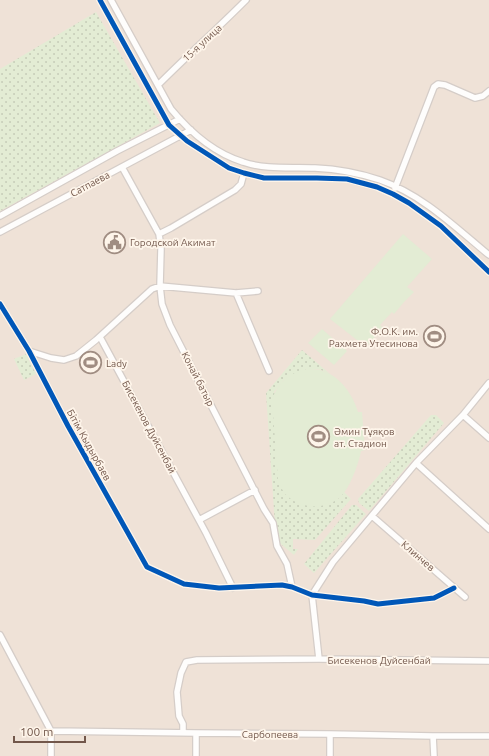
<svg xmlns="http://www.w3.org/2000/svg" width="489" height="756" font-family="Ubuntu,sans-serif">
	<defs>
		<pattern id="grass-dots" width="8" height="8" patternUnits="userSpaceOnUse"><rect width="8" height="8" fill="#e3ecd4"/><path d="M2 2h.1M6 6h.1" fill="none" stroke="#c6ccb8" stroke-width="1.8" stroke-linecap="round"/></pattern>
	</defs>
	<rect width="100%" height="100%" fill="#f6f0e9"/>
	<!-- residential -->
	<path fill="#efe2d7" d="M0,0H489V756H0Z"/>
	<!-- grass -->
	<path fill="url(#grass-dots)" d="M96,12L160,123L0,211V69Z
		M302,350L330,374L324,371L317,369H307L284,380L274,392L328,504L339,498L344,492L351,499L315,540L293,539V549H298L294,555L276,540L266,393Z
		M26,354L36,374L24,380L14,359Z
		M431,415H436L444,423L369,511L359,503L358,499Z
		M352,505H356L366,514L314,573L304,564Z"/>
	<!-- garden -->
	<path fill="#e3ecd4" d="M403,234L432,259L407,287L414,292L404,302L394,314L392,312L380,325L383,328L366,347L330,319Z
		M322,329L347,351L334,365L308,343Z
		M307,369C312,369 318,369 323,371C341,377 353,395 358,412H362L365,450L361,451C359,462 351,485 343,494C329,511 300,510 285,494C282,490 280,485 278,480L272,400C277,383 290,372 307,369Z"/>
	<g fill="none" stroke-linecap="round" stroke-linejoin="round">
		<defs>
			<path id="minor" d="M100,0L169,125L187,141L229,168L244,173L264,178H317L347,179L377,187L393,194L409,203L441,226L489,272
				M111,0L171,109C190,132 214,153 243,162C266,170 291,167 315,168C337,169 359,173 380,180C423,195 455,227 489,255
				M158,85C187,56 217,29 246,0
				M122,167L159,234L161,249L160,286L162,304L170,325L264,509L273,523L277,546L287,564L292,587
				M395,188L434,87L438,84L445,85L475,98L483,96L489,91
				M0,216L117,151L180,119
				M0,232L191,130
				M159,234L171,228L235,190L241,184L244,173
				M236,293L269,371
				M0,304L29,351L68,426L147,567L184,584L219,588L282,585L292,587L312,595L364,601L378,604L434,598L454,588
				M100,337L206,533L233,588
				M29,351L51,358L64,360L76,356L96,340L152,289L160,286L236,293L258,291
				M463,415L489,438
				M416,463L489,529
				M372,516L465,597
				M199,520L255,490
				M0,635L51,731V756
				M319,659L312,595L333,562L416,463L463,415L489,383
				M51,731L196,733L330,734L433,736H489
				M183,733V724L179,716L177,692L181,673L186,662L197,660L319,659L489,661
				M196,733V756
				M433,736L434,756
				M330,756V734"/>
		</defs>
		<!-- minor casing -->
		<use href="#minor" stroke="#d5cdc8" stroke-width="8"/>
		<!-- minor -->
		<use href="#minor" stroke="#fefdfc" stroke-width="5.5"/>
		<defs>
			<path id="cycleway" d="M100,0L169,125L187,141L229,168L244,173L264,178H317L347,179L377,187L393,194L409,203L441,226L489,272
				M0,304L29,351L68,426L147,567L184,584L219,588L282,585L292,587L312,595L364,601L378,604L434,598L454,588"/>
		</defs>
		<!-- cycleway casing -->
		<use href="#cycleway" stroke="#fef5ea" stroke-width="8"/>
		<!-- cycleway -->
		<use href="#cycleway" stroke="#0057b8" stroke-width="5"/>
	</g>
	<!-- icons -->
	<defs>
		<symbol id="civic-ring" viewBox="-11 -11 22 22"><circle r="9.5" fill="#fef5ea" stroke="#a08d82" stroke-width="1.5"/><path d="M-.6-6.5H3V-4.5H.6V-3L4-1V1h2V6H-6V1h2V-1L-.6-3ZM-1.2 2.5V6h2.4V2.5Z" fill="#a08d82"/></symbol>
		<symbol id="stadium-ring" viewBox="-11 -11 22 22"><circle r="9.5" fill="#fef5ea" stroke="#a08d82" stroke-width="1.5"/><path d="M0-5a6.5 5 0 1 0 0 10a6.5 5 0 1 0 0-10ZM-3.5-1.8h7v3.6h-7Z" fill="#a08d82"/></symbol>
	</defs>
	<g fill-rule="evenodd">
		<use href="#civic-ring" x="102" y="230" width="25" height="25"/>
		<use href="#stadium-ring" x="422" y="324" width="25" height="25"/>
		<use href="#stadium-ring" x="78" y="350" width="25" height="25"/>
		<use href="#stadium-ring" x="306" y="424" width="25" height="25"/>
	</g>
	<g text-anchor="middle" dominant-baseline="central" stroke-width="3.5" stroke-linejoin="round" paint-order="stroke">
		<!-- street labels -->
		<g font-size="10" fill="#72574b" stroke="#fef5ea">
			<text transform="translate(202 43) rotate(-43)">15-я улица</text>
			<text transform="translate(90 184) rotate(-28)">Сатпаева</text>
			<text transform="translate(198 379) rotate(63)">Конай батыр</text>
			<text transform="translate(149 427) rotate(62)">Бисекенов Дуйсенбай</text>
			<text transform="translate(89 445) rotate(61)">Бiтiм Кыдырбаев</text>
			<text transform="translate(418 556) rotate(41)">Клинчев</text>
			<text x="379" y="660">Бисекенов Дуйсенбай</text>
			<text x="270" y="734">Сарбопеева</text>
		</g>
		<!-- poi labels -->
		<g font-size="10" fill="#72574b" stroke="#fef5ea" text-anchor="start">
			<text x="130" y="242">Городской Акимат</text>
			<text x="418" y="331" text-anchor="end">Ф.О.К. им.<tspan x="418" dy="12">Рахмета Утесинова</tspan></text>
			<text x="106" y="363">Lady</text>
			<text x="334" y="431">Әмин Тұяқов<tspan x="334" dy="12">ат. Стадион</tspan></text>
		</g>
	</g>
	<!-- scale -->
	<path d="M14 736v6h71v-6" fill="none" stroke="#72574b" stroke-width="2"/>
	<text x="20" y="736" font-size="12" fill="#72574b" stroke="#fef5ea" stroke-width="3" paint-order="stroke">100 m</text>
</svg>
